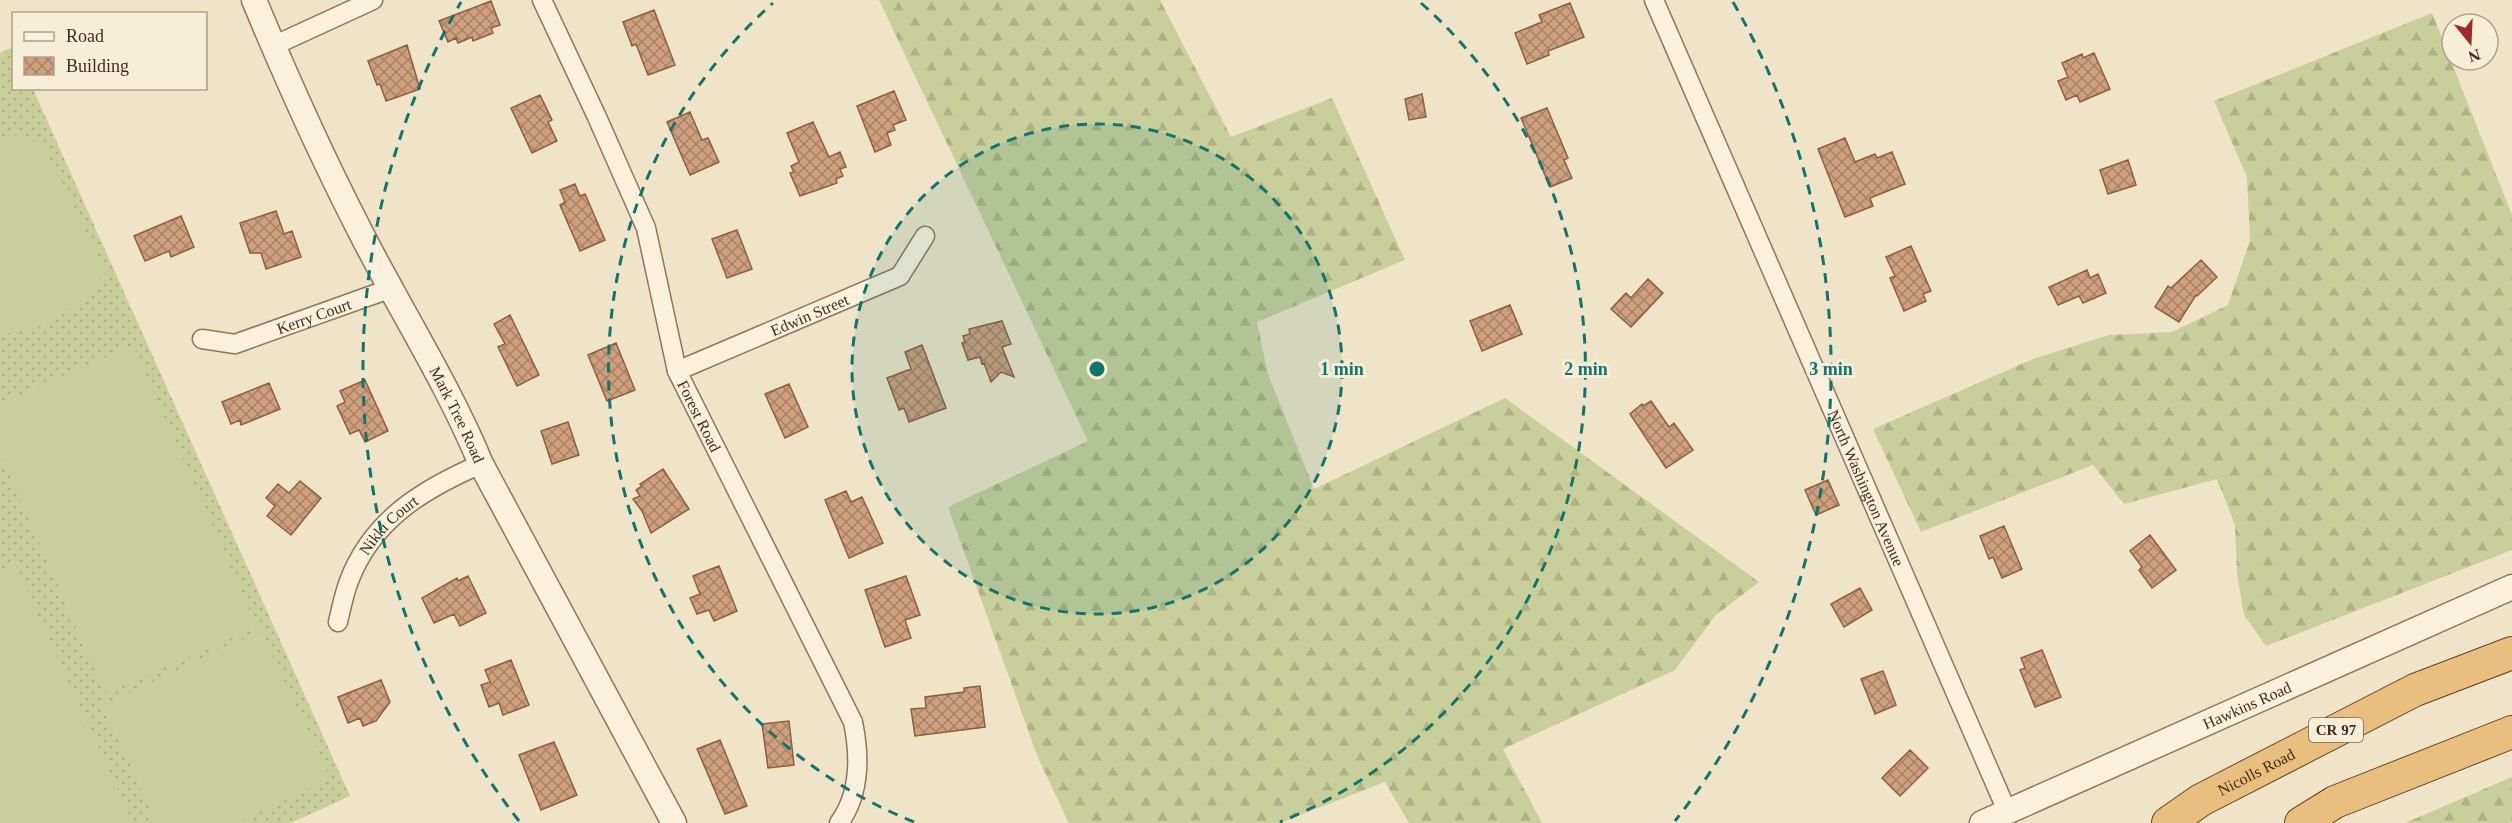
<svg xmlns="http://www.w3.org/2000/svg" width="2512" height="823" font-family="Georgia,serif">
	<defs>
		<pattern id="grass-dots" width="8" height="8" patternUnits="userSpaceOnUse" patternTransform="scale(1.5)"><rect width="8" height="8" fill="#c9cf9b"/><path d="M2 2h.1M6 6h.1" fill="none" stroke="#aeb285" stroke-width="1.8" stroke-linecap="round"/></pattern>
		<pattern id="forest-firs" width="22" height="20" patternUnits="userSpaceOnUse" patternTransform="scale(1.5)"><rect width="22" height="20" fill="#c9cf9b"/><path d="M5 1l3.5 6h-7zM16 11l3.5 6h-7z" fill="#aeb285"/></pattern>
		<pattern id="building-cross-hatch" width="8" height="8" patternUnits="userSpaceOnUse" patternTransform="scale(1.5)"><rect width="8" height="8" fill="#cf9f7d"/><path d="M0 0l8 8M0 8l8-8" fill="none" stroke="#a98266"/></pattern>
	</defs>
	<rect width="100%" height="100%" fill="#f0e4c8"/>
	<!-- grass -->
	<path fill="url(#grass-dots)" d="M13,47L14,88L33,89L350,796L291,823H0V53Z"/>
	<!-- forest -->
	<path fill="url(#forest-firs)" d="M879,0H1160L1231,137L1332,98L1405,260L1257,322L1268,374L1314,489L1505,398L1759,582L1715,616L1675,670L1503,749L1542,823H1409L1385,782L1280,823H1069L1038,758L948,507L1088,441Z
		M2432,13L2512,215V550L2266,646L2244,615L2237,574L2235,525L2217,479L2124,504L2093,465L1921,532L1873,429L2033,359L2109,335L2172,332L2228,305L2250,240L2247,177L2214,101Z
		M2512,777V823H2405Z"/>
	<!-- pitch -->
	<path fill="#c9cf9b" d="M10,133L40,143L55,167L106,272C79,306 46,335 0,333V142Z
		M133,345L257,627L105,694L0,454V403Z
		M15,564L133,823H0V571Z
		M261,631L331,779L236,823H157L102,705Z"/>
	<!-- building -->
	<path fill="url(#building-cross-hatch)" stroke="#8d5f41" stroke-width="1.5" d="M491,1L500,25L491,28L493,33L473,41L472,37L458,43L456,38L448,42L439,21Z
		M1570,3L1584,37L1548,51L1549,55L1527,64L1515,33L1542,22L1539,15Z
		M654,10L675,65L648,75L636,44L632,46L623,22Z
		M407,45L420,89L386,101L380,84L377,85L368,61Z
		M2094,53L2110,89L2080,102L2077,95L2066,100L2058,81L2068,77L2062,63L2082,54L2083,58Z
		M894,91L906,120L893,125L895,130L887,133L891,145L875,152L857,106Z
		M1422,94L1426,117L1409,120L1405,99Z
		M540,95L552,120L548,122L557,141L532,153L511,108Z
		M1547,108L1568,158L1564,160L1572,178L1550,187L1521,118Z
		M690,112L702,140L708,138L719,162L690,175L667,122Z
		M813,122L829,157L840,152L846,167L840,169L843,176L836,179L837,183L800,196L790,173L794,172L791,166L799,162L787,133Z
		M1845,138L1855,162L1875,154L1877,158L1892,152L1905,184L1870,198L1873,206L1845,217L1818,149Z
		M2128,160L2136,185L2108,194L2100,170Z
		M575,184L580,196L585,194L605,240L580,251L560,205L565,202L560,190Z
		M276,211L284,234L292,231L301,257L266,269L261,253H250L240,223Z
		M181,216L194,247L171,257L169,251L145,261L134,236Z
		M737,230L752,269L727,278L712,239Z
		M1911,246L1931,291L1923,294L1926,301L1904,311L1890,278L1895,276L1886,257Z
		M2201,260L2217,277L2197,296L2196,295L2179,322L2155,307L2168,286L2171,288Z
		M2087,270L2090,278L2098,274L2106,293L2083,303L2079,296L2058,305L2049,287Z
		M1648,279L1663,293L1631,327L1611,309L1626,293L1631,298Z
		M1510,305L1522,334L1482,351L1470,321Z
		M510,315L539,375L517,386L498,347L505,344L494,324Z
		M1002,321L1011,344L1002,347L1014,377L1001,372L991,382L984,363L982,364L980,357L968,360L962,343L965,342L963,336L970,334L969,329Z
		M616,343L635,390L607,401L588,355Z
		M922,345L946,408L909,422L904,408L899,410L887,378L911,369L905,352Z
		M365,380L388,431L365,442L359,430L350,434L337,406L345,402L340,391Z
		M269,383L280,409L241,425L240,420L231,424L222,402Z
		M789,384L808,427L785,438L765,394Z
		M1651,401L1669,427L1674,423L1693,450L1666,468L1630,414L1642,404L1643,406Z
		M568,422L579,455L552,464L541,431Z
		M663,469L689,509L651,533L642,511L633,499L640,496L636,490L642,486L640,484Z
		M1828,480L1839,505L1816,515L1805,490Z
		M300,481L321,498L291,535L267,516L275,506L266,498L278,484L289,493Z
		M846,491L851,502L862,497L883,543L849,558L825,500Z
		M2004,526L2022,569L2002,578L1993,557L1989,559L1980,536Z
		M2150,535L2176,570L2152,588L2139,570L2142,567L2130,551Z
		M719,566L737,611L714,621L709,610L697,614L690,598L700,594L693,576Z
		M468,576L486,613L460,626L454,614L434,623L422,598L457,578L458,581Z
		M906,576L920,615L905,620L911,638L885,647L865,590Z
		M1860,588L1872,610L1844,627L1831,604Z
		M2042,650L2061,697L2035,707L2020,670L2025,668L2021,658Z
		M511,660L529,705L503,715L499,703L489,707L481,685L490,682L485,670Z
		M1883,671L1896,705L1875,714L1861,679Z
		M381,680L390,702L376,721L363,726L360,718L348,723L338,697Z
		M980,686L985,727L915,736L911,709L926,708L925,697L964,692V688Z
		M789,721L794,765L768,768L762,724Z
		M720,740L747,806L725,814L697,749Z
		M554,742L577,795L541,810L519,755Z
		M1910,750L1928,768L1900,796L1882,778Z"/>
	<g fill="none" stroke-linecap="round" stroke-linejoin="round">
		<defs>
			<g id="minor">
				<path id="s1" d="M542,0L597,117L646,228L677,371L853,722C860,756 861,793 839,823"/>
				<path id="s2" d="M1654,0L2007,811"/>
				<path d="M273,46L373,0"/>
				<path id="s3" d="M202,339L235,344L392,288"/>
				<path id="s4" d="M677,371L900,276L925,236"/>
				<path id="s5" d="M338,622C341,609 344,594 349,581C372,520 423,489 481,464"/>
			</g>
			<g id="tertiary">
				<path id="s6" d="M254,0C286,77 321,155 359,229C399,308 447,382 481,464L674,823"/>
				<path id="s7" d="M1982,823L2512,587"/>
			</g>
			<g id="trunk">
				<path id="s8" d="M2168,823L2201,800L2415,690L2512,653"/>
				<path d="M2301,823L2335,802L2512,732"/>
			</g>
		</defs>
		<!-- minor casing -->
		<use href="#minor" stroke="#8d765c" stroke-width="21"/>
		<!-- tertiary casing -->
		<use href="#tertiary" stroke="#8d765c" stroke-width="27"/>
		<!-- trunk casing -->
		<use href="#trunk" stroke="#5b4430" stroke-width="34"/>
		<!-- minor -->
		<use href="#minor" stroke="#faf1dc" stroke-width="18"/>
		<!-- tertiary -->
		<use href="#tertiary" stroke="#faf1dc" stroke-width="24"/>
		<!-- trunk -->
		<use href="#trunk" stroke="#eabe7c" stroke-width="32"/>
	</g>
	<!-- distance rings -->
	<circle cx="1097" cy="369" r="245" fill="#0f766e" fill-opacity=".12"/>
	<g fill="none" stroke="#0f766e" stroke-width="3" stroke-dasharray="10 8">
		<circle cx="1097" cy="369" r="245"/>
		<path d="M914 822A489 489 0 0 1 773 3M1421 3A489 489 0 0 1 1280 822"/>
		<path d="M519 821A734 734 0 0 1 461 2M1733 2A734 734 0 0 1 1675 821"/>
	</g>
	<g text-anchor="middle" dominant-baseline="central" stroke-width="6" stroke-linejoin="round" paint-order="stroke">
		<!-- shield labels -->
		<rect fill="#f7eed8" stroke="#756857" stroke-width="1.5" x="2309" y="718" width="54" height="24" rx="4.5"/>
		<g font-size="15" font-weight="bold" fill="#3d2e20">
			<text x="2336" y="730">CR 97</text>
		</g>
		<!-- street labels -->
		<g font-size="16" fill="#3d2e20" stroke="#f7eed8">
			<text stroke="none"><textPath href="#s4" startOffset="144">Edwin Street</textPath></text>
			<text stroke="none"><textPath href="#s3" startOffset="117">Kerry Court</textPath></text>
			<text stroke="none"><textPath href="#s6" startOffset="462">Mark Tree Road</textPath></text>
			<text stroke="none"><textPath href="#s1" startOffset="447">Forest Road</textPath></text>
			<text stroke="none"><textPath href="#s2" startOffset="532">North Washington Avenue</textPath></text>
			<text stroke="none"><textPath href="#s5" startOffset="112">Nikki Court</textPath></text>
			<text stroke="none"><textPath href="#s7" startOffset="290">Hawkins Road</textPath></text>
			<text stroke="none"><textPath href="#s8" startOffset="102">Nicolls Road</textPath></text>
		</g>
	</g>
	<circle cx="1097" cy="369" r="9" fill="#0f766e" stroke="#f7eed8" stroke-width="3"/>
	<g font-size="18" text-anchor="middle" font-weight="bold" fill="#0f766e" stroke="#f7eed8" stroke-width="6" stroke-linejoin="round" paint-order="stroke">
		<text x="1342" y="375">1 min</text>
		<text x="1586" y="375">2 min</text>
		<text x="1831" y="375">3 min</text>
	</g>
	<!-- legend -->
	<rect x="12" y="12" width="195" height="78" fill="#f7eed8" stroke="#ada18e" stroke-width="1.5"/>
	<rect x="24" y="32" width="30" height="9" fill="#faf1dc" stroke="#ada18e" stroke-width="1.5"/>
	<text x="66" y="42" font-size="18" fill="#3d2e20">Road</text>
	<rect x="24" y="57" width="30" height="18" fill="url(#building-cross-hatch)" stroke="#ada18e" stroke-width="1.5"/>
	<text x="66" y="72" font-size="18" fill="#3d2e20">Building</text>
	<!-- north arrow -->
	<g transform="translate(2470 42) rotate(162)"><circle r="28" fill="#f7eed8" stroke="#ada18e" stroke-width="1.5"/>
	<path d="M0-4.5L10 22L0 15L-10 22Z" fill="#9e2a2b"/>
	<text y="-9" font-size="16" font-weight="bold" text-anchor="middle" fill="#3d2e20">N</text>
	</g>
</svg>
